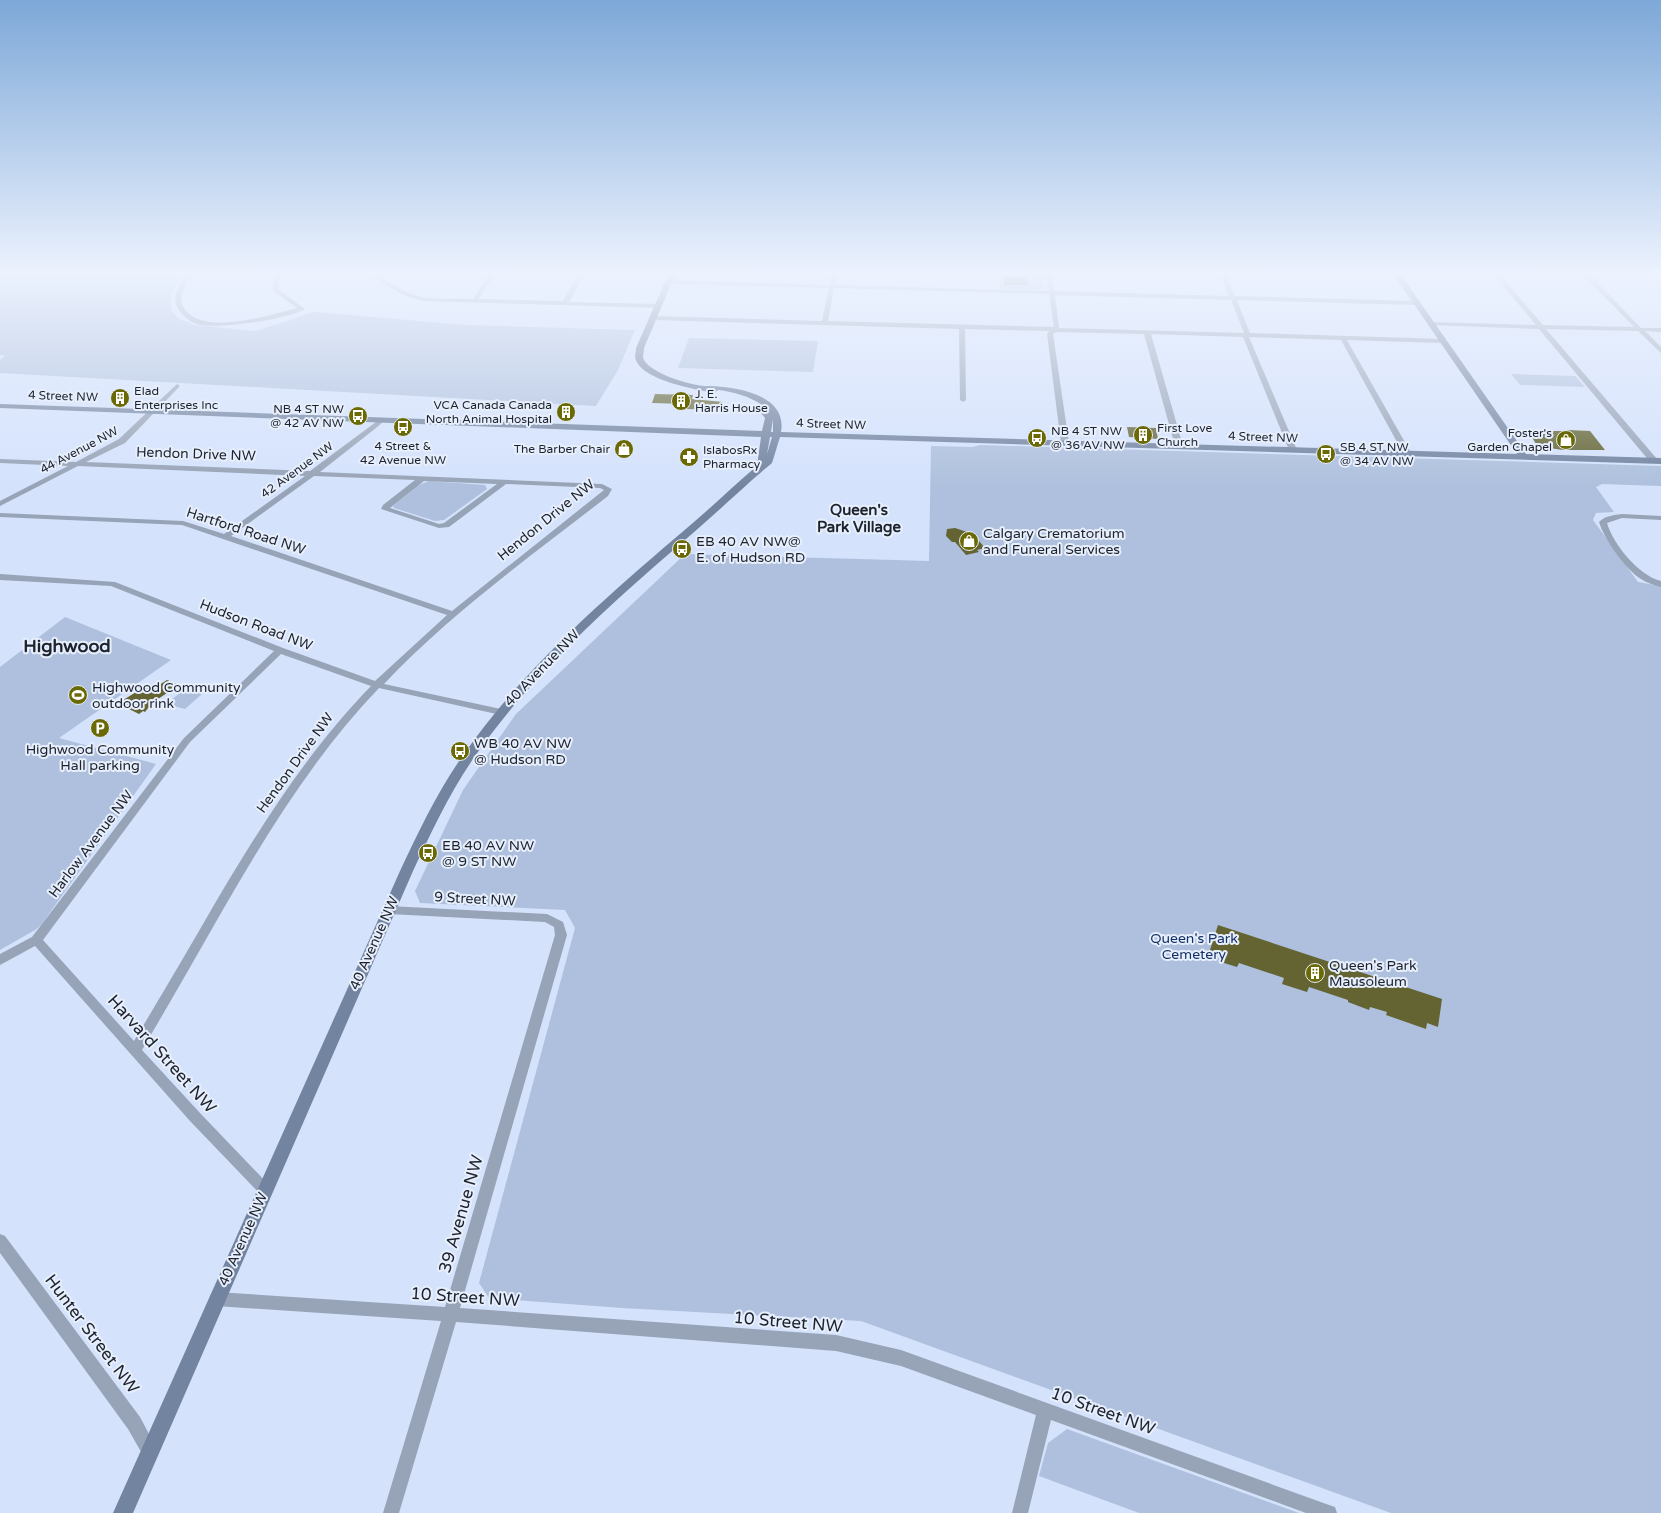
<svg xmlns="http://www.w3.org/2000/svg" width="1661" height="1513" font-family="'Varela Round',sans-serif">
	<rect width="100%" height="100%" fill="#d4e2fc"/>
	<!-- green -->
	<path fill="#aec0dd" d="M0,275H182L179,278L172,293L171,310L178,318L195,325L256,331L314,312L466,325L635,330L618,370L596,406L0,373V360L5,355H0Z
		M999,275H1042L1044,288L1038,290L1000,289Z
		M689,338L818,341L813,372L678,368Z
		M1511,374L1575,376L1585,387L1520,385Z
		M980,445L1661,466V486L1602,484L1596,487L1614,512L1596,513L1593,520L1638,582L1661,586V1513H1391L861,1321L622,1308L489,1298L479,1283L575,928L565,910L420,903L415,891L463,790L516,714L685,554L929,561L931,446L972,447Z
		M429,481L485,485L487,489L444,520L435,521L394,508L393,506L419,485Z
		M65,617L171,660L59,738L156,764L41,925L35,930L0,950V667Z
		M185,689L202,694L185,709L166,704Z
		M1067,1429L1299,1513H1139L1039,1476L1048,1443Z"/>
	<!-- building -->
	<path fill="#636432" d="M1004,277H1026L1028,285H1004Z
		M655,394L693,395L692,399L723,402L720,410L686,409L687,404L652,403Z
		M1127,427L1156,428L1158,439L1129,437Z
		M1568,430L1590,431L1605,450H1563L1542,447L1540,444H1536L1528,431H1567Z
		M955,528L973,534L985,548L977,550L979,552L966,555L955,542H952L946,536L947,529Z
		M167,680L179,685L152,703L145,712L143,711L139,714L121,705L123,703L120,702L149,684L156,687Z
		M1218,925L1442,999L1438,1027L1427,1023L1426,1029L1386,1015L1387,1012L1370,1007L1369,1010L1348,1002V1000L1309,987L1307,992L1282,984L1284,978L1239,963L1237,967L1224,963L1225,958L1209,953Z"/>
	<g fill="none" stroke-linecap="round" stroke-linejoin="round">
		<!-- street -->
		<path fill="#97a3b6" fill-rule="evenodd" d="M187,275H193C185,285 177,297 184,308C202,337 270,315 297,308L273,291V282L277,275H283L279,282V290L305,309C290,319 215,330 197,324C188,321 183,316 178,309C171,297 179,285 187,275Z
			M368,275C384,275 396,289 411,294C429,301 453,298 473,299L489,275H495L478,299L563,301L578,275H584L569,302L658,304L661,306L658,308L423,301L406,296Z
			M831,275H837L835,285L1049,291L1046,275H1052L1054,291L1229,296L1220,275H1226L1235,296L1416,301L1419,303L1416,305L1237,300L1250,333L1443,339L1446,341L1443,343L1347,340L1411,453L1407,455L1403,453L1341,340L1249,337L1297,450L1293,452L1289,450L1243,337L1151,334L1183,446L1179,448L1175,446L1144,334L1056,332L1053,334L1069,443L1065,445L1061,443L1047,334L1049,331L965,329L966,400L963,402L960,400L959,329L653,320L650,318L653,316L822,321L829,288L669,284L666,282L669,280L829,285ZM834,288L1049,294L1054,327L828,321ZM1055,295L1231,300L1244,333L1059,328Z
			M1494,275H1500L1543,325L1634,327L1583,275H1590L1641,328H1661V332L1645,331L1661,347V353L1638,331L1546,329L1657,459V463H1651L1539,329L1429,325L1428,324L1431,322L1536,325Z
			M177,384L180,386L179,387L125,443L86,462L310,471L380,419L384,421L376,428L320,472L602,484L612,489L608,496C531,556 451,613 384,684L501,709L506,712L504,714L501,715L379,688C315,755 267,833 221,913C195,959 169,1004 142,1050L200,1113L270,1186L272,1190L270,1194L265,1196L260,1194L190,1121L35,946L0,965V954L32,937L184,738L274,651L111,586L0,580V574L115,582L283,648L375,681L447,615L182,525L0,517V513L183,521L224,534L305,476L78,466L0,506V501L68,466L0,463V459L76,462L119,439ZM314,476L415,480L383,505L381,509L439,528L449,527L506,484L600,488L604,490L452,611L231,536ZM424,481L497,484L444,523L439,524L390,508ZM281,654L371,686C308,751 260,827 214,905C188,950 161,996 134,1041L43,940L190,742Z
			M1622,514L1661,516V520L1622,518L1607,523C1613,544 1639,576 1661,581V587C1654,585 1647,583 1641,579C1626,570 1604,539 1599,522C1605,516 1613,515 1622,514Z
			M389,906L547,914L563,922L567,935L460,1308L836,1335L901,1350L1329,1505L1335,1507L1337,1513H1306L1051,1420L1028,1513H1012L1036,1415L901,1366L836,1351L456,1322L399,1513H383L441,1321L216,1306L211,1304L209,1299L211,1294L216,1292L445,1307L555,935L554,927L545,922L389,914L385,913L383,910L385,907Z
			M0,1234L5,1236L140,1417L158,1451L156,1457L150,1459L144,1457L128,1429L0,1253Z"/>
		<!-- secondary -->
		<path fill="#7384a0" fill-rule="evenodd" d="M668,275H675L644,348C644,351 643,354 643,357C645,372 692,386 705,386C732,386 788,393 781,432L1517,454L1394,275H1401L1526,454L1661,458V464L780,437L772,463C745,485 720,510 693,533C613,602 533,672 473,759C449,794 431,833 413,871L133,1513H113L400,871C419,831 438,790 464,754C525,667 606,597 687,528C711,508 733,486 757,466L761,437L0,408V404L762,431L765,418L756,407L762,405C749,396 734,392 718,390L714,393C695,389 639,380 635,357C635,355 636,351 636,348ZM773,419V432H771ZM770,437H772L767,454Z"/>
	</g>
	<!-- sky -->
	<linearGradient id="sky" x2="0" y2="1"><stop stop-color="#7da8d8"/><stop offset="0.56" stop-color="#ecf2fe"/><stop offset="1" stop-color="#ecf2fe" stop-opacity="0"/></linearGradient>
	<rect width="1661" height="487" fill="url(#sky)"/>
	<!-- icons -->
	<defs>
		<symbol id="building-disc" viewBox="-11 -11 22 22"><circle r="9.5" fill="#6a6904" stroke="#e8effc"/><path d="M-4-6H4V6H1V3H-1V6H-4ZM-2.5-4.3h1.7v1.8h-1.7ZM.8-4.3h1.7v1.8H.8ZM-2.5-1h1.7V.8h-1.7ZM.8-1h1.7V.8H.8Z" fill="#fff"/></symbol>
		<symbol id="bus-disc" viewBox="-11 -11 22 22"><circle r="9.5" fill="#6a6904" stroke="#e8effc"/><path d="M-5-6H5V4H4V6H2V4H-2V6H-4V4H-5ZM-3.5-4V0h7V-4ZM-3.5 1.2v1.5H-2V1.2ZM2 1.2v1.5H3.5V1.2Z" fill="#fff"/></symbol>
		<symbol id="shop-disc" viewBox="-11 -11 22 22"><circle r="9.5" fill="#6a6904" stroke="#e8effc"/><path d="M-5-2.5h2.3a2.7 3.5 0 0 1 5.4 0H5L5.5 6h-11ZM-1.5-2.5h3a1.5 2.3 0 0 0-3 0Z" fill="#fff"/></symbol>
		<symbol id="pharmacy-disc" viewBox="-11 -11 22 22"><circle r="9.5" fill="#6a6904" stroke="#e8effc"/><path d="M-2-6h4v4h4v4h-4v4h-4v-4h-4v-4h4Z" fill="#fff"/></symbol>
		<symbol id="stadium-disc" viewBox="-11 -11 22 22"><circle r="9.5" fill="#6a6904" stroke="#e8effc"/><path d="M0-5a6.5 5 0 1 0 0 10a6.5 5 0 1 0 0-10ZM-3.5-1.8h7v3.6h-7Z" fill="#fff"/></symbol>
		<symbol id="parking-disc" viewBox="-11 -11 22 22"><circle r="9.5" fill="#6a6904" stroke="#e8effc"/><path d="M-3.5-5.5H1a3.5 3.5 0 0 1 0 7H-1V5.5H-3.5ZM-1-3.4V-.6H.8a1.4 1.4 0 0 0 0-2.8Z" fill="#fff"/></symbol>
	</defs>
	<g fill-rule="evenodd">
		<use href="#building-disc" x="109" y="387" width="22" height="22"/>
		<use href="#building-disc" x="670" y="390" width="22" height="22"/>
		<use href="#building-disc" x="555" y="401" width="22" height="22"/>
		<use href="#bus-disc" x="347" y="405" width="22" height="22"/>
		<use href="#bus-disc" x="392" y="416" width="22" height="22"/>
		<use href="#building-disc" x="1132" y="424" width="22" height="22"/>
		<use href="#bus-disc" x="1026" y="427" width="22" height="22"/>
		<use href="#shop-disc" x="1555" y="429" width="22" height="22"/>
		<use href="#shop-disc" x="613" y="438" width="22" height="22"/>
		<use href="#bus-disc" x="1315" y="443" width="22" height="22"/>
		<use href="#pharmacy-disc" x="678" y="446" width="22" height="22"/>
		<use href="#shop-disc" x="958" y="530" width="22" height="22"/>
		<use href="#bus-disc" x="671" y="538" width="22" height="22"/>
		<use href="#stadium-disc" x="67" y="684" width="22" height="22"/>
		<use href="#parking-disc" x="89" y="717" width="22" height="22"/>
		<use href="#bus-disc" x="449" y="740" width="22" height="22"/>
		<use href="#bus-disc" x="417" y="842" width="22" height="22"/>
		<use href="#building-disc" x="1304" y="962" width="22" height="22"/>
	</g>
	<g text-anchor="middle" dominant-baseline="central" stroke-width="4" stroke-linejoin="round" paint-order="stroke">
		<!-- far-poi labels -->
		<g font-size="12" fill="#1c232e" stroke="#e8effc" text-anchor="start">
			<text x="134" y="391">Elad<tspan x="134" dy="14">Enterprises Inc</tspan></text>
			<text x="695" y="394">J. E.<tspan x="695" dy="14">Harris House</tspan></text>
			<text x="552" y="405" text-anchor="end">VCA Canada Canada<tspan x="552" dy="14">North Animal Hospital</tspan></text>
			<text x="344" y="409" text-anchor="end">NB 4 ST NW<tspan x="344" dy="14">@ 42 AV NW</tspan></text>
			<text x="1157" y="428">First Love<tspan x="1157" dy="14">Church</tspan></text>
			<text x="1051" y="431">NB 4 ST NW<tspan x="1051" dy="14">@ 36 AV NW</tspan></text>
			<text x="1552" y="433" text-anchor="end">Foster's<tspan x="1552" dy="14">Garden Chapel</tspan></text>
			<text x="403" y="446" text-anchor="middle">4 Street &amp;<tspan x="403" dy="14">42 Avenue NW</tspan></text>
			<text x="1340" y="447">SB 4 ST NW<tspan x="1340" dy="14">@ 34 AV NW</tspan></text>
			<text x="610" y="449" text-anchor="end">The Barber Chair</text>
			<text x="703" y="450">IslabosRx<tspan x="703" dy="14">Pharmacy</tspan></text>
		</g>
		<!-- far-street labels -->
		<g font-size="12" fill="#1c232e" stroke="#e8effc">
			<text transform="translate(63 396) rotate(2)">4 Street NW</text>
			<text transform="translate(831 424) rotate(2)">4 Street NW</text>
			<text transform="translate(1263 437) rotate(2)">4 Street NW</text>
			<text transform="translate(79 450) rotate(-28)">44 Avenue NW</text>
			<text transform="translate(297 470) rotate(-36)">42 Avenue NW</text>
		</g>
		<!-- street labels -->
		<g font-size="14" fill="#1c232e" stroke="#e8effc">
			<text transform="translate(196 454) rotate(2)">Hendon Drive NW</text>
			<text transform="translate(546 520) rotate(-39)">Hendon Drive NW</text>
			<text transform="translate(246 531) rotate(18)">Hartford Road NW</text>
			<text transform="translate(256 625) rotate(21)">Hudson Road NW</text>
			<text transform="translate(542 668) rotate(-46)">40 Avenue NW</text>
			<text transform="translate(295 763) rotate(-54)">Hendon Drive NW</text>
			<text transform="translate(91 844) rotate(-53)">Harlow Avenue NW</text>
			<text transform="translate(475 899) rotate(3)">9 Street NW</text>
			<text transform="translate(374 943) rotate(-66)">40 Avenue NW</text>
			<text transform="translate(243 1239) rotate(-66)">40 Avenue NW</text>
		</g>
		<!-- poi labels -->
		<g font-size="14" fill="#1c232e" stroke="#e8effc" text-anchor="start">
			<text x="983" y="533">Calgary Crematorium<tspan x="983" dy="16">and Funeral Services</tspan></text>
			<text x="696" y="541">EB 40 AV NW@<tspan x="696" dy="16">E. of Hudson RD</tspan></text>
			<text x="92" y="687">Highwood Community<tspan x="92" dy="16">outdoor rink</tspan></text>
			<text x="474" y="743">WB 40 AV NW<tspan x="474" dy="16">@ Hudson RD</tspan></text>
			<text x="100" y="749" text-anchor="middle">Highwood Community<tspan x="100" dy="16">Hall parking</tspan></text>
			<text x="442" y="845">EB 40 AV NW<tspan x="442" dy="16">@ 9 ST NW</tspan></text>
			<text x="1329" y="965">Queen's Park<tspan x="1329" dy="16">Mausoleum</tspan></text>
		</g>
		<!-- park labels -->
		<g font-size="14" fill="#153268" stroke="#e8effc">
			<text x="1194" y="938">Queen's Park<tspan x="1194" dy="16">Cemetery</tspan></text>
		</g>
		<!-- far-district labels -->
		<g font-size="15" font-weight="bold" fill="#1c232e" stroke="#e8effc">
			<text x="859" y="510">Queen's<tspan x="859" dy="17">Park Village</tspan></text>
		</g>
		<!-- near-street labels -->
		<g font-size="17" fill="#1c232e" stroke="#e8effc">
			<text transform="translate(162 1054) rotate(48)">Harvard Street NW</text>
			<text transform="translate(461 1214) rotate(-74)">39 Avenue NW</text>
			<text transform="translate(465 1297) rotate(4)">10 Street NW</text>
			<text transform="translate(788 1322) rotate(5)">10 Street NW</text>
			<text transform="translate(92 1334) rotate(53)">Hunter Street NW</text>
			<text transform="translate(1103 1411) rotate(20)">10 Street NW</text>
		</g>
		<!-- district labels -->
		<g font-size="18" font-weight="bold" fill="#1c232e" stroke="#e8effc">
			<text x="67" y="646">Highwood</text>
		</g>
	</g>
</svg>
